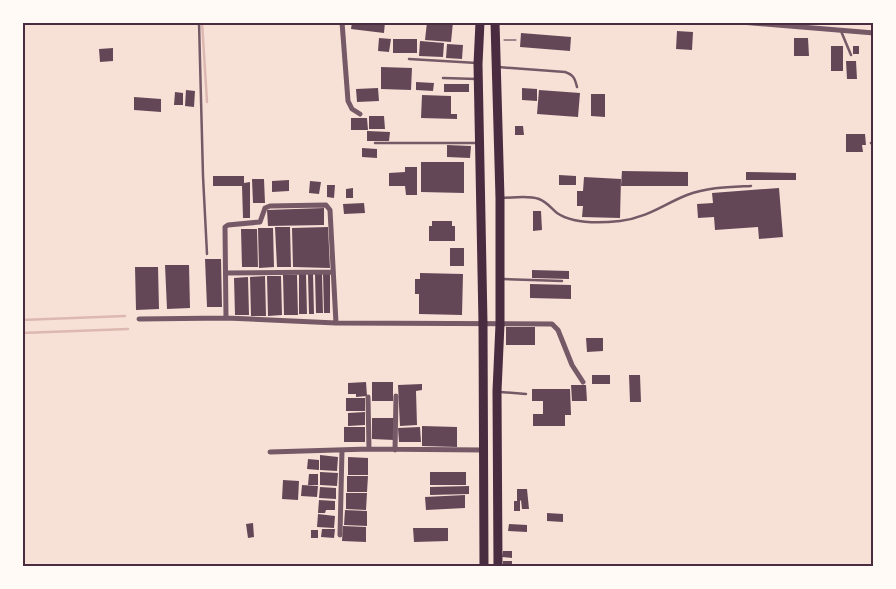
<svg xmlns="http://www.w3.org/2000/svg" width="896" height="589" font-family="Ubuntu,sans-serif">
	<rect width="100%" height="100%" fill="#f7e1d7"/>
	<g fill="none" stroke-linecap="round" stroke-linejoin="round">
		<!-- stream -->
		<path stroke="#dcb8b0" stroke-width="2.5" d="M202,22L207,102
			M22,320L125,316
			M22,333L128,329"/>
	</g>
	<!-- building -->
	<path fill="#644757" d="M352,22H385L384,33L351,29Z
		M427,22H453L451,42L425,40Z
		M677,31L693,32L692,50L676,49Z
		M521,33L571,37L570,51L520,47Z
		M379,38L391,39L389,52L378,51Z
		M794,38H808L809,56H794Z
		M393,39H417V53H393Z
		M420,41L444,43L443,57L419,56Z
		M447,44L463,45L462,59L446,58Z
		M831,46H843V71H831Z
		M853,46H859V54H853Z
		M113,48V61L100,62L99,49Z
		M846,61H856L857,79H847Z
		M381,67L412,68L411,90L381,89Z
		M416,82L434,83L433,91L416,90Z
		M444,84H469V92H444Z
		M378,88L379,101L357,102L356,89Z
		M522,88L537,89V101L522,100Z
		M186,90L195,91L194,107L185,106Z
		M539,90L580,93L578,117L537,114Z
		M175,92L183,93V105H174Z
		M591,94H605V117L591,116Z
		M422,95L451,96V114H457V119L421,118Z
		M134,97L161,99V112L134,110Z
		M369,116H384L385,129H369Z
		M351,118H367L368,130H351Z
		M515,126H523L524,135H515Z
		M367,131L390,132L389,141H367Z
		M846,134H865L866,145H862L863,152H846Z
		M447,145L471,146L470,158L447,157Z
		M362,148L377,149V158L362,157Z
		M421,162H464V193L421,192Z
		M405,167H417V195H406L405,186H389V173L405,172Z
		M622,171L688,172V186H621Z
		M746,172L796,173V180H746Z
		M559,175L576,176V185H559Z
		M213,176H244V183L250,182V218H243L242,186H213Z
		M584,177L621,179L620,218L582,217L583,206H577V191H583Z
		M252,179H264L265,203H253Z
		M289,180V191L272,192V181Z
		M310,181L321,182L319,194L309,193Z
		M327,185H335L334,198L327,197Z
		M353,188V198H346V189Z
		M779,188L783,237L759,239L758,227L715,230L714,217L698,218L697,204L713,203L712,193Z
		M364,203L365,213L344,214L343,204Z
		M324,208V225L268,226L267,210Z
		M533,211H541L542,230L533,231Z
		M432,221H452V226H455V241H429V226H432Z
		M275,227H290L291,267H277Z
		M328,227L330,268L293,267L292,228Z
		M258,228H273L274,267L259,268Z
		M241,229H257L258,267H242Z
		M450,248H464V266H450Z
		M205,259H221L222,307H207Z
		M165,265H189L190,308L167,309Z
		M135,267H158L159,309L136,310Z
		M532,270L569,271V279L532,278Z
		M323,273H330V313H324Z
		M420,273L463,274L462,315L419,314V294H415V279H420Z
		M299,274H306L307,314H299Z
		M308,274H313L314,314H309Z
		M315,274H322L323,313H316Z
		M283,275H297L298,315H284Z
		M265,276L266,316H251L250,277Z
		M267,276H281L282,315L268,316Z
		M248,277L249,315H235L234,278Z
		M530,284L571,285V299L530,298Z
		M506,327H535V345H506Z
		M586,338H603V351L587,352Z
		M592,375H610V384H592Z
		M629,375H640L641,402H630Z
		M366,382L367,396L356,397V394H348V383Z
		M372,382H393V401H372Z
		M422,384V390L416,391L417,425L400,426L398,385Z
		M571,385H586L587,401H572Z
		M532,389H570L571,415H565V426H533V414H543V401H532Z
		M346,398H365V411H346Z
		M365,412V425L348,426V413Z
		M372,418H394V440L372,439Z
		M422,426L457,427V447L422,446Z
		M344,427H365V442H344Z
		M420,427L421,442H399L398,428Z
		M320,455L338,457L337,471L320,470Z
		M348,457L368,458V475H348Z
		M308,459L319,460V470L307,469Z
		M320,472L338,473L337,486L320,485Z
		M430,472H466V485H430Z
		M309,474H318V485H308Z
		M347,476H368L367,492H347Z
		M283,480L299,481L298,500L282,499Z
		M302,485L318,486L317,497L301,496Z
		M469,486V494L430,495V487Z
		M320,487L336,488V499L319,498Z
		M517,489H527L529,509H522L521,500L520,501V511H514V501H517Z
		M346,493H367L366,510L346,509Z
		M465,495V508L426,510L425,497Z
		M319,500L335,501V510H326L325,513H318Z
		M345,510L367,511V526L344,525Z
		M547,513L563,514V522L547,521Z
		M318,514L335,516L334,528L317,527Z
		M253,523L254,537L248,538L246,524Z
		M509,524L527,525V532L508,531Z
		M343,526L366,527V542L342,541Z
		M413,528H448V541L414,542Z
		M322,529H335L334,538L321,537Z
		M311,530H318V538H311Z
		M503,551H512V558L502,557Z
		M503,561H512V566H503Z"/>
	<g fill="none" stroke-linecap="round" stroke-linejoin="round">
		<!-- path -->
		<path stroke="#4a2c40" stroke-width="1" d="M504,40H516"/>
		<!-- service -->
		<path stroke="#755966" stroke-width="2.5" d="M199,22L203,176L207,254
			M841,31L851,55
			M409,59L477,63
			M498,67L565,72C574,75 575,79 577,87
			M443,78L477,79
			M375,143H476
			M871,143L874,142
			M501,198C512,198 528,195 539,199C547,202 551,208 557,213C573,224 602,223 620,221C647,218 664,204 687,195C708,187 729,187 751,186
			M503,279L562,281
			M500,392L526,394
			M249,566H264"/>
		<!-- minor -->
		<path stroke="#755966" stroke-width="5" d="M342,22L348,101L352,109L360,114
			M741,22L874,33
			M226,273L332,272
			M226,318L225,227L228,225L260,222L265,208L270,206L326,205L330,210L336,323
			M139,319L226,318L336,323L552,324L558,330L572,365L583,382
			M368,397L369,449
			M395,450L396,396
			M270,452L369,449L483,450
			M340,535L342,450"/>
		<!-- primary -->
		<path stroke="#4a2c40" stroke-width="9" d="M480,22L478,64L483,323L484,566
			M495,22L500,198V324L497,391L498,566"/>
	</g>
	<!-- border -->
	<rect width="896" height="589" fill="none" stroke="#fffaf5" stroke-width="48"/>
	<rect x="24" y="24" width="848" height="541" fill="none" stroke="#4a2c40" stroke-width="2"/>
</svg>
